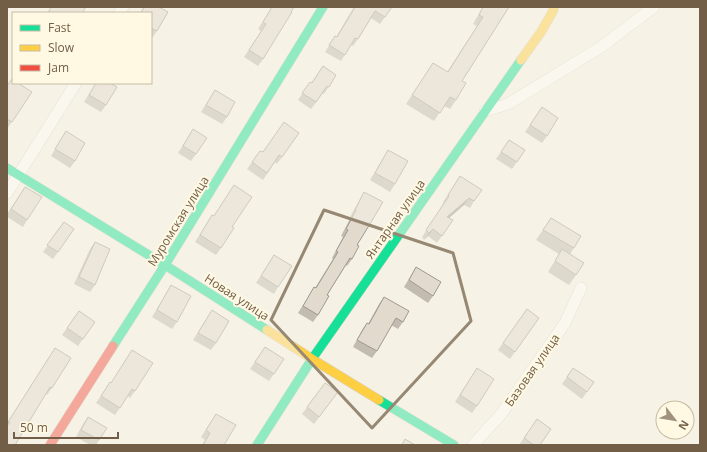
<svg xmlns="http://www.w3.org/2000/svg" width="707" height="452" font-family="'Open Sans',sans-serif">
	<rect width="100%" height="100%" fill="#f5f2e5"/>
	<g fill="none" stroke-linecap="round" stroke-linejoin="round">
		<defs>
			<path id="street" d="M119,13L123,7
				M485,111L508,104L601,47L654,7
				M7,193L76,83
				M473,445L502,413L565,323L581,288"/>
			<path id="fast" d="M7,168L165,265L267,330
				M113,346L165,265L323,7
				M379,400L454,445
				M257,445L312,359L521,60"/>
			<path id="slow" d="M521,60L541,32L553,11L554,7
				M267,330L312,359L379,400"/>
			<path id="jam" d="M50,445L113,346"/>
		</defs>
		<!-- street casing -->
		<use href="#street" stroke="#d4cec0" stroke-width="12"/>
		<!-- fast casing -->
		<use href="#fast" stroke="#d5cfc2" stroke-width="10"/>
		<!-- slow casing -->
		<use href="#slow" stroke="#d5cfc2" stroke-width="10"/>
		<!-- jam casing -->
		<use href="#jam" stroke="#d5cfc2" stroke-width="10"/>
		<!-- street -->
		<use href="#street" stroke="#fefdfb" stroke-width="11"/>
		<!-- fast -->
		<use href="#fast" stroke="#16e098" stroke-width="9"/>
		<!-- slow -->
		<use href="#slow" stroke="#ffcf43" stroke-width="9"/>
		<!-- jam -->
		<use href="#jam" stroke="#f24e42" stroke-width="9"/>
	</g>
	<!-- wall -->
	<path fill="#c2bbb0" d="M144,7H159L157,31L152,38L151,37V13H140Z
		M272,7H294L263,59L258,66L244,57L261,31L258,29Z
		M354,7H392L380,24L371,18L358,39L353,46L351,45L341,61L325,52L335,36L336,37Z
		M483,7H509L462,81L456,100L450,109L444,106L434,121L406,104L433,63L447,72L477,26L473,24Z
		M323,66L336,75L324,94L323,93L311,109L298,100L310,82L311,83Z
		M96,83H110L106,105L101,112L84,102Z
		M7,85L32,92L7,129Z
		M215,90L227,117L222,124L201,112Z
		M542,107L547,136L542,143L525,132Z
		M193,129L196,154L191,161L178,153Z
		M66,131L75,161L70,168L51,156Z
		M299,133L277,164L275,162L263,180L247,169L260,151L263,152Z
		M509,140L525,150L512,169L496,159Z
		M388,150L395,184L390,192L370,180L384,157Z
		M460,176L474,201L470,208L464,205L449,218L453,220L437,243L428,236L424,240L422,237L444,203L443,202Z
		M25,187L27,220L23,227L7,217V214Z
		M364,192L373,219L368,226L357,245L352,259L347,266L346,265L327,295L318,315L313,322L298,313L310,294L314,287L315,288L333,259L332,258L343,237L341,236L351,217H350L360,199Z
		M212,215L232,227L221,248L216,255L195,242Z
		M551,218L574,248L570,254L576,275L569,285L548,272L559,254L536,240Z
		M64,222L74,229L53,259L43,252Z
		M95,242V285L90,292L74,284L90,249Z
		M274,255L278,287L274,294L256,283Z
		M416,267L433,296L428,303L404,287Z
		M171,285L177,322L172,329L152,317L167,292Z
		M384,297L403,322L398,329L391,325L377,351L372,358L353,347L362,330L367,323L368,324L379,304Z
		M527,309L539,318L510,359L498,350Z
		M212,310L216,343L211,350L193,340Z
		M79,311L95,322L78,346L62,335Z
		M265,347L284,359L269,381L250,369Z
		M55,348L52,388L47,395L46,394L7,445V423Z
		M132,350L135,391L130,398L128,396L115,415L96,403L110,382L111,383Z
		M477,368V406L472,413L455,402Z
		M573,368L594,382L582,399L562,384Z
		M325,383L338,392L314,424L302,414Z
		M216,414L224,445H202L205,440L201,437Z
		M88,417L99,440L96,445H90L76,437L83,424Z
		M537,419L540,445H519Z"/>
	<!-- shaded-wall -->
	<path fill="#9e9990" d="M469,198L464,205L442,224L447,217Z
		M433,229L428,236L424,240L429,233Z"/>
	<!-- building -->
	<path fill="#e1dacd" stroke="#9e9990" d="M51,7H86L82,13H48Z
		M144,7H159L168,12L157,31L151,28V13H141Z
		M272,7H294L291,12H292L263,59L249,50L266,24L263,22Z
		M355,7H392L385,17L375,11L358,39L355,38L345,55L329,45L335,36L337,37Z
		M483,7H509L462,81L466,83L456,100L450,97L440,113L412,95L433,63L448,72L483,17L479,15Z
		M323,66L336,75L329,87L327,86L316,102L302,93L310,82L312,83Z
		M12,79H13V83H18L32,92L12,122L7,119V86Z
		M96,83H110L117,87L106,105L89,95Z
		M215,90L235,102L227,117L206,105Z
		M542,107L558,118L547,136L530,125Z
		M284,122L299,133L282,157L279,155L267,173L252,162L260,151L263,152Z
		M193,129L207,138L196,154L183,146Z
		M66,131L85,143L75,161L55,149Z
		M509,140L525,150L517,162L501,152Z
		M388,150L408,161L395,184L375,173Z
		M460,176L482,190L474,201L469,198L447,217L453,220L442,236L433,229L429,233L426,230L449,196L448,195Z
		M234,185L252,197L232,227L234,228L221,248L200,235L212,215L214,216Z
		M25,187L42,197L27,220L11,209Z
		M364,192L383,202L373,219L357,245L359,246L352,259L350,258L327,295L329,296L318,315L303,306L314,287L316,288L338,252L336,251L348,230L346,229L356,210H355Z
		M551,218L581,236L574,248L543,230Z
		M64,222L74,229L58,252L47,245Z
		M95,242L110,249L95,285L79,277Z
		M562,249L584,263L576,275L555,261Z
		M274,255L292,266L278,287L261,276Z
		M416,267L441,282L433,296L409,280Z
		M171,285L191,296L177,322L157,310Z
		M384,297L409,311L403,322L396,318L377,351L357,340L367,323L369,324Z
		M527,309L539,318L515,352L503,343Z
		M212,310L229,321L216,343L198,333Z
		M79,311L95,322L83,339L67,328Z
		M265,347L284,359L274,374L255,362Z
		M55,348L71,358L52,388L50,387L15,445H7V426L10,422H8Z
		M132,350L153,363L135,391L132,389L120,408L101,396L110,382L111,383Z
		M477,368L494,379L477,406L460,395Z
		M573,368L594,382L587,392L567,377Z
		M325,383L338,392L319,417L307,407Z
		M216,414L236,425L224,445H203L210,433L206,430Z
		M88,417L107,428L99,440L81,430Z
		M537,419L551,429L540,445H534L524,438Z
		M405,439L415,445H402Z"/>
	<!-- marked area -->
	<path d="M0 0H707V452H0ZM324,210L453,253L471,321L372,428L271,320Z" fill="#f5f2e5" fill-opacity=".55" fill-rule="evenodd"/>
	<path fill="none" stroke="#978873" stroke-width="3" stroke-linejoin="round" d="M324,210L453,253L471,321L372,428L271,320Z"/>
	<g text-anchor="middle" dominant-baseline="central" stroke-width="4" stroke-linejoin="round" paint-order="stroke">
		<!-- street labels -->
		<g font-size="12" fill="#725e46" stroke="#fff9e4">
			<text transform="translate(395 219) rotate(-55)">Янтарная улица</text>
			<text transform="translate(178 221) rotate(-58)">Муромская улица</text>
			<text transform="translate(237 297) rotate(33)">Новая улица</text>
			<text transform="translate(532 370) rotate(-55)">Базовая улица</text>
		</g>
	</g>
	<!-- border -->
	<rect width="707" height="452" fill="none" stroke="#725e46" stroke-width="16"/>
	<!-- legend -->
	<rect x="12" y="12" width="140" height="72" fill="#fff9e4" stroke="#c7bba5"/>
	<rect x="20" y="25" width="20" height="6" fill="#16e098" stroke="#c7bba5"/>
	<text x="48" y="32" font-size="12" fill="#725e46">Fast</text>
	<rect x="20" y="45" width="20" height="6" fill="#ffcf43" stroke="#c7bba5"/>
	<text x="48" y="52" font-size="12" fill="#725e46">Slow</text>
	<rect x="20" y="65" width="20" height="6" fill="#f24e42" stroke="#c7bba5"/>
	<text x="48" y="72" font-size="12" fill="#725e46">Jam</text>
	<!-- north arrow -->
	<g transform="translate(675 420) rotate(121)"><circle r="19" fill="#fff9e4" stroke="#c7bba5"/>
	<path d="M0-3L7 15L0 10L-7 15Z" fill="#a0927e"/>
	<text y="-6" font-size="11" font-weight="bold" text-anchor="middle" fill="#725e46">N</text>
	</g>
	<!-- scale -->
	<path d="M14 432v6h104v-6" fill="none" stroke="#725e46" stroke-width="2"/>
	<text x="20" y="432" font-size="12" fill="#725e46" stroke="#fff9e4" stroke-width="3" paint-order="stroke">50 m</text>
</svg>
